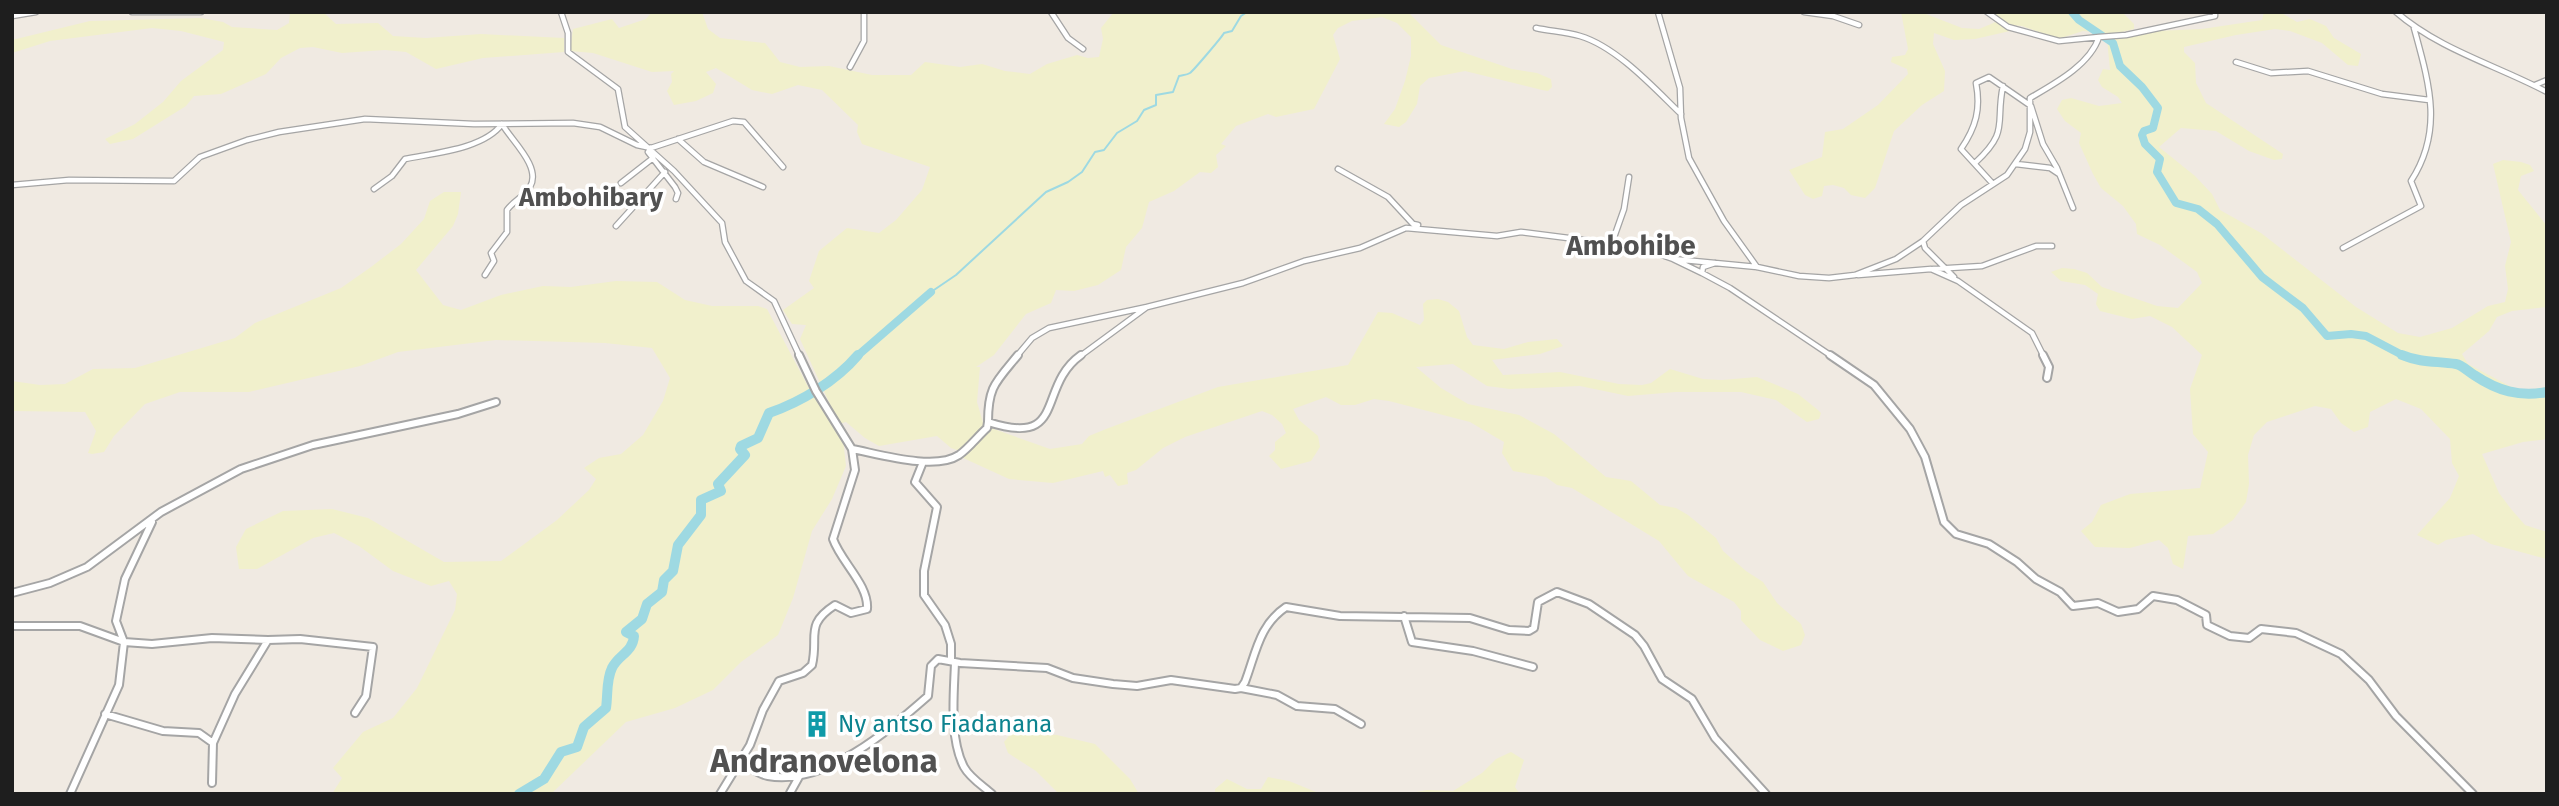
<svg xmlns="http://www.w3.org/2000/svg" width="2559" height="806" font-family="'Fira Sans',sans-serif">
	<rect width="100%" height="100%" fill="#f0eae2"/>
	<!-- farmland -->
	<path fill="#f1f0cc" d="M290,12H323L336,24L378,23L393,36L426,38L481,34L564,38V52L483,58L436,69L406,52L385,50L342,53L313,47L300,48L281,58L266,74L221,94L194,96L186,106L133,139L110,144L105,139L135,124L163,102L181,81L223,50L224,42L181,31L152,28L50,41L12,53V40L90,21L201,18L223,22L232,27L277,30L289,23Z
		M652,12H702L708,29L720,38L765,43L780,62L800,67L829,66L872,75H911L925,62L960,67L982,64L1005,71L1030,74L1047,64L1077,55L1088,58L1099,57L1103,39L1101,28L1114,12H1408L1441,45L1512,69L1537,73L1551,79L1552,87L1548,91L1542,90L1465,71L1429,78L1420,86L1417,104L1406,122L1399,127L1384,124L1395,109L1405,81L1411,56V37L1397,23L1382,17L1352,21L1338,28L1333,35L1340,59L1314,109L1276,117L1268,114L1236,126L1221,144L1226,146L1216,155L1218,167L1211,173L1200,172L1174,191L1149,202L1142,228L1126,247L1121,270L1098,285L1074,291L1056,290L1051,303L1026,314L994,355L976,367H980L977,402L984,426L960,451L951,448L937,436L879,446L865,438L846,422L839,424L800,339L806,325L792,324L783,310L814,288L809,281L819,251L847,228L879,233L896,220L922,190L930,167L862,144L857,132L858,125L822,90L798,85L772,94L752,90L716,68L706,72L716,84L713,93L696,101L674,105L667,91L672,82L671,74L674,71L652,72L593,53L570,51L573,29L612,19L619,28L646,19Z
		M1901,12H1921L1962,28L1979,29L1998,21L2010,31L1975,39L1954,40L1934,33L1933,44L1945,71L1944,91L1922,105L1894,131L1875,188L1865,198L1851,195L1844,188L1833,185L1824,186L1822,196L1813,199L1805,195L1789,170L1822,157L1825,132L1843,129L1878,105L1908,74L1907,69L1891,62L1892,57L1905,55L1908,49Z
		M2122,12L2134,24V29L2114,34L2083,31L2058,39L2022,26L2009,25L1994,13Z
		M2264,12H2280L2297,22L2310,19L2326,26L2334,38L2361,54L2358,66L2348,65L2322,43L2290,31L2275,29L2236,35L2184,47V52L2195,63L2196,83L2206,103L2283,154L2282,159L2274,160L2249,151L2216,131L2181,128L2159,147L2195,176L2212,194L2220,210L2261,233L2356,307L2398,333L2420,337L2452,328L2488,306L2505,302L2508,289L2505,266L2511,242L2493,164L2503,160L2521,162L2530,165L2534,171L2521,176L2518,190L2547,226V307L2512,311L2497,317L2489,331L2462,354L2468,364L2519,391L2547,387V439L2523,442L2482,454L2499,493L2511,509L2525,525L2547,532V559L2491,544L2473,534L2446,540L2438,545L2417,535L2450,498L2459,476L2452,463L2450,439L2421,409L2396,399L2370,412L2368,427L2354,432L2341,423L2331,409L2315,406L2267,422L2254,435L2248,455L2249,484L2246,502L2233,520L2213,534L2188,536L2183,569L2173,564L2168,548L2159,540L2130,548L2095,547L2081,531L2092,522L2101,505L2130,494L2200,488L2208,452L2193,434L2190,389L2202,355L2172,327L2150,316L2132,319L2100,311L2096,304L2098,294L2085,285L2061,281L2051,272L2062,268L2074,269L2087,273L2102,287L2157,306L2178,308L2202,283L2197,272L2160,245L2137,234L2136,224L2123,206L2101,188L2093,174L2079,143L2081,133L2065,121L2057,109L2062,100L2071,98L2099,106L2122,103L2118,97L2102,87L2098,80L2103,69L2110,70L2107,39L2133,32L2202,29L2262,20Z
		M444,192H461L458,214L453,226L416,270L443,305L461,310L501,295L543,286L571,287L616,281L657,282L685,300L712,306H758L767,309L812,394L843,439L846,466L832,499L812,531L793,598L778,635L741,662L713,690L675,708L626,722L551,794H332L342,778L333,768L363,732L393,718L417,688L455,610L457,594L449,581L431,586L393,571L359,546L334,533L313,538L257,569H239L236,547L246,529L283,511L332,509L368,518L444,562L501,561L557,520L589,490L596,479L584,468L599,458L621,454L643,435L663,401L670,378L652,348L605,343L496,340L398,352L360,366L249,392H180L145,404L114,436L104,452L92,454L88,453L96,431L85,412L12,411V381L40,385L65,384L93,369L135,368L235,338L255,323L341,288L371,267L401,244L424,219L430,201Z
		M1438,299L1448,302L1459,311L1467,337L1473,345L1504,349L1528,342L1557,339L1563,346L1540,354L1492,360L1503,375L1560,372L1619,384L1642,385L1651,383L1670,369L1703,379L1722,380L1757,377L1798,394L1818,410L1821,413L1819,419L1807,422L1776,400L1741,392H1676L1628,396L1580,386L1510,389L1487,386L1453,364L1416,367L1441,388L1468,404L1519,415L1554,434L1606,477L1631,481L1660,505L1676,508L1688,515L1716,538L1723,551L1746,571L1763,582L1777,603L1801,624L1805,635L1801,645L1783,651L1760,640L1741,620V611L1734,602L1688,576L1659,541L1572,488L1557,485L1546,477L1513,471L1502,453L1504,442L1497,438L1470,422L1389,401L1374,399L1355,405H1341L1326,397L1293,409L1299,420L1318,436L1320,447L1311,461L1281,469L1269,456L1275,450V442L1286,433L1282,424L1272,415L1262,411L1185,437L1163,448L1136,470L1127,473L1128,484L1118,486L1110,475L1105,477L1103,471L1053,483L1009,479L961,457L991,428L1050,449L1082,444L1089,436L1106,429L1218,387L1348,365L1378,312L1392,313L1420,325L1424,320L1423,304L1427,300Z
		M1012,732L1057,735L1095,744L1130,779L1139,794H1059L1036,771L1008,753L1004,742Z
		M1511,752L1524,760L1515,787L1520,794H1406L1427,790L1453,791L1482,773L1496,759Z
		M1268,777L1289,781L1321,794H1215V789L1227,779L1247,789H1261Z"/>
	<g fill="none" stroke-linecap="round" stroke-linejoin="round">
		<!-- stream -->
		<path stroke="#9ed9e2" stroke-width="2" d="M931,292L956,275L1046,192L1068,182L1082,172L1095,152L1104,150L1117,133L1137,121L1144,110L1156,105V95L1173,92L1179,76C1183,75 1187,75 1190,73C1193,71 1222,37 1224,33L1232,31L1241,16L1247,12"/>
		<!-- river-far1 -->
		<path stroke="#9ed9e2" stroke-width="8" d="M2072,12L2079,20L2113,43L2120,66L2142,87L2158,108L2153,128L2144,131L2142,135L2145,144L2160,159L2157,172L2176,203L2198,209L2217,224L2262,277L2303,308L2327,336L2351,334L2366,336L2406,357
			M856,357L931,292"/>
		<!-- river -->
		<path stroke="#9ed9e2" stroke-width="10" d="M2402,355C2421,363 2437,361 2456,364C2462,365 2469,372 2474,375C2498,391 2519,397 2547,392
			M519,794L544,779L561,752L577,747L584,727L606,708C608,695 606,680 612,668C618,655 633,652 634,636L626,632L642,619L647,604L662,592L664,580L673,571L678,545L701,515V500L721,491L718,484L745,455L740,449L741,446L758,438L769,413C801,402 836,381 858,355"/>
		<defs>
			<path id="minor-far1" d="M132,12H201
				M561,12L568,33V52L618,89L625,127L674,171L722,223L725,242L746,281L774,301L800,357
				M1051,12L1068,38L1083,49
				M1658,12L1680,88L1681,118L1689,158L1724,221L1757,267
				M1804,12L1833,16L1859,25
				M1987,12L2008,27L2059,41L2099,37
				M2396,12C2440,50 2496,65 2547,92
				M12,16L36,12
				M1536,28C1550,31 1566,32 1580,36C1617,47 1654,88 1681,114
				M2236,62L2271,73L2308,71L2382,94L2429,100
				M850,67L864,41V12
				M2535,85L2547,80
				M678,139L704,162L763,187
				M651,148L648,152L675,187L678,193L676,199
				M1975,163C2010,131 1995,124 2003,86
				M2016,164L2050,168L2059,174
				M1338,169L1388,197L1413,224L1418,225
				M621,183L653,158
				M1993,184L1961,149C1976,127 1981,109 1976,83L1989,77L2031,106L2043,144L2057,168L2073,208
				M12,185L69,180L174,181L200,157L247,140L279,132L365,119L474,124L573,123L600,127L637,145L651,148L733,121L744,122L783,167
				M374,189L392,176L405,159C434,153 484,149 502,124C511,140 542,167 530,187C525,196 513,201 507,210V232L491,253L494,261L485,275
				M616,226L665,172
				M1923,241L1925,248L1954,277
				M1612,243L1624,209L1629,177
				M2343,248L2421,206L2411,181C2444,130 2429,83 2414,28
				M1673,259L1702,273
				M1715,263L1703,267L1702,273L1730,288L1833,357
				M1933,269L1982,266L2036,246H2052
				M1858,275L1931,269L1958,281L2032,333L2044,357
				M1016,357L1032,338L1049,328L1147,307
				M1079,357L1147,307L1243,283L1304,261L1360,248L1406,228L1497,236L1521,232L1639,247L1673,259L1757,267L1799,276L1829,278L1855,275L1896,259L1923,241L1961,205L2007,175L2025,149L2030,132V98C2054,84 2090,65 2099,37L2126,35L2215,16V12"/>
			<path id="minor" d="M1830,355L1874,385L1910,429L1925,457L1944,522L1956,534L1989,544L2017,562L2036,579L2060,592L2073,606L2098,603L2118,612L2138,609L2153,596L2177,600L2206,615L2207,625L2230,636L2249,638L2261,629L2296,633L2341,654L2369,680L2396,716L2473,794
				M2043,355L2049,367L2047,378
				M988,422C988,386 996,382 1018,355
				M852,449C879,454 935,471 959,455C969,448 978,436 987,428L988,422C1068,448 1036,387 1081,355
				M923,462L915,482L937,507L924,571V595L945,625L951,644V661
				M12,593L50,583L87,567L161,512L241,469L313,445L458,414L496,402
				M1404,616L1412,642L1473,651L1533,667
				M12,626H80L124,642L152,644L212,638L268,640
				M955,662C954,694 949,738 964,767C970,778 983,786 992,794
				M1241,688L1277,695L1297,706L1335,709L1361,724
				M105,714L163,731L199,733L213,743L212,783
				M213,743L235,694L268,640L300,639L373,647L366,696L355,713
				M739,761C748,766 757,774 768,776C825,786 888,731 928,696L931,666L938,659L960,663L1047,668L1073,678L1113,684L1137,686L1171,680L1235,689L1241,688L1245,682C1256,653 1259,625 1286,607L1340,616L1470,618L1509,630L1529,631L1534,628L1538,602L1557,592L1589,604L1635,635L1644,646L1662,679L1692,699L1715,738L1766,794
				M790,793L800,775
				M70,794L119,685L124,642L116,621L125,579L152,522
				M720,794L750,745L763,710L779,681L803,673L812,665C819,636 804,625 835,605L851,613L867,609C869,585 841,562 833,539L855,470L852,449L816,391L799,355"/>
		</defs>
		<!-- minor-far1 casing -->
		<use href="#minor-far1" stroke="#a5a5a5" stroke-width="7"/>
		<!-- minor casing -->
		<use href="#minor" stroke="#a5a5a5" stroke-width="10"/>
		<!-- minor-far1 -->
		<use href="#minor-far1" stroke="#fff" stroke-width="4.5"/>
		<!-- minor -->
		<use href="#minor" stroke="#fff" stroke-width="6"/>
	</g>
	<!-- icons -->
	<defs>
		<symbol id="building-bare" viewBox="-9 -9 18 18"><path d="M-4-6H4V6H1V3H-1V6H-4ZM-2.5-4.3h1.7v1.8h-1.7ZM.8-4.3h1.7v1.8H.8ZM-2.5-1h1.7V.8h-1.7ZM.8-1h1.7V.8H.8Z" fill="#0f9aa8" stroke="#fff" stroke-width="2.5" paint-order="stroke"/></symbol>
	</defs>
	<g fill-rule="evenodd">
		<use href="#building-bare" x="798" y="705" width="38" height="38"/>
	</g>
	<g text-anchor="middle" dominant-baseline="central" stroke-width="7" stroke-linejoin="round" paint-order="stroke">
		<!-- culture labels -->
		<g font-size="24" fill="#0d838f" stroke="#fff" text-anchor="start">
			<text x="838" y="724">Ny antso Fiadanana</text>
		</g>
		<!-- neighbourhood labels -->
		<g font-size="26" font-weight="bold" fill="#515151" stroke="#fff">
			<text x="591" y="197">Ambohibary</text>
		</g>
		<!-- quarter labels -->
		<g font-size="28" font-weight="bold" fill="#515151" stroke="#fff">
			<text x="1631" y="245">Ambohibe</text>
		</g>
		<!-- near-quarter labels -->
		<g font-size="33" font-weight="bold" fill="#515151" stroke="#fff">
			<text x="824" y="761">Andranovelona</text>
		</g>
	</g>
	<!-- border -->
	<rect width="2559" height="806" fill="none" stroke="#1e1e1e" stroke-width="28"/>
</svg>
